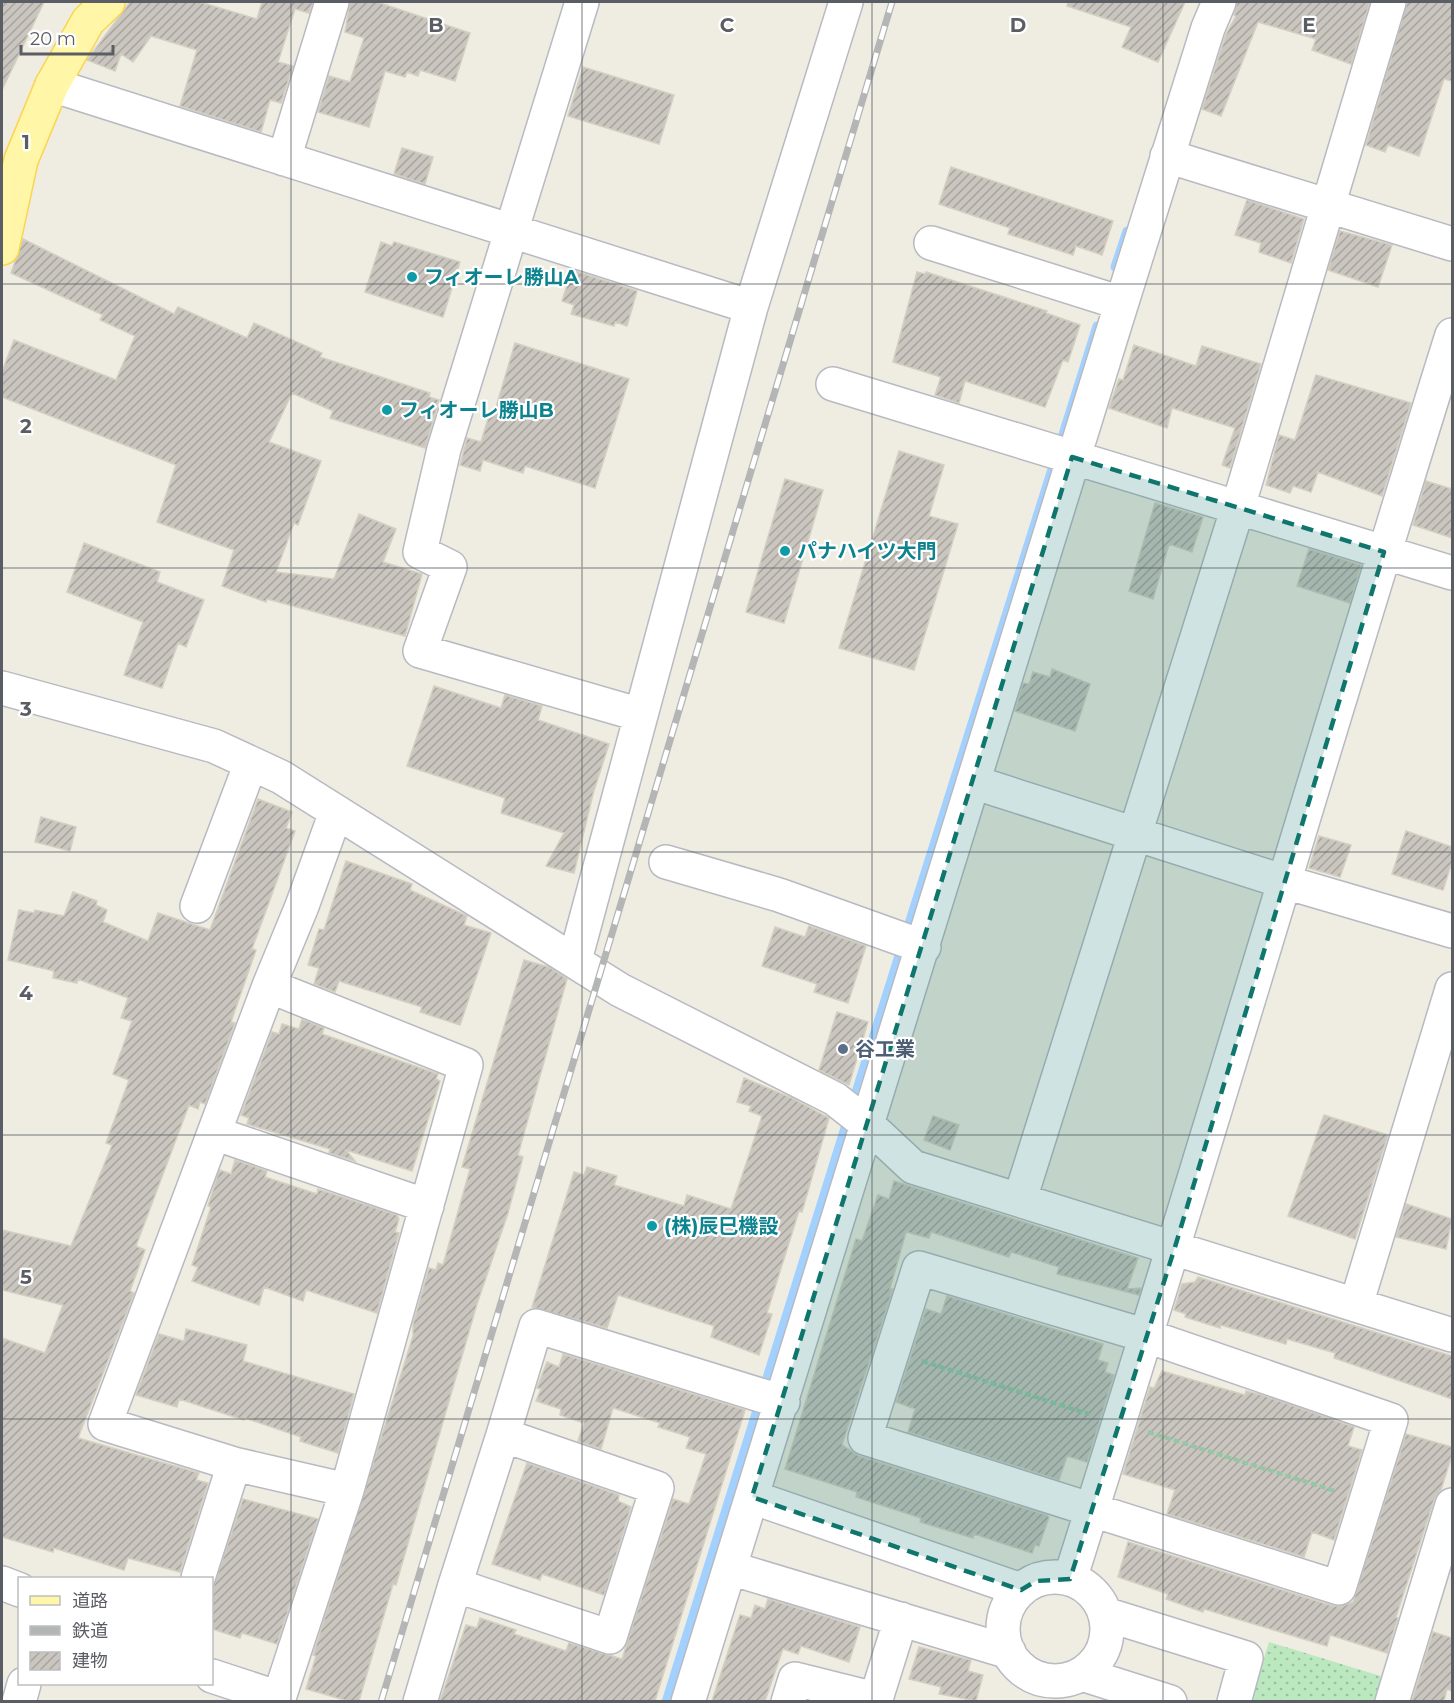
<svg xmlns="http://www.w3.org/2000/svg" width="1454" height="1703" font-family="Montserrat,'Noto Sans JP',sans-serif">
	<defs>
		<pattern id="grass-dots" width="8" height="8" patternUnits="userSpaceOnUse" patternTransform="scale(1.5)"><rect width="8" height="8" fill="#bce8bf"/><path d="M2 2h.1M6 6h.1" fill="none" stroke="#9cbf9f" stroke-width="1.8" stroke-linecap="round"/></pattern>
		<pattern id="building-hatch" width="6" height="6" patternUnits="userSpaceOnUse" patternTransform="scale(1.5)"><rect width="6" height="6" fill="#cac6bf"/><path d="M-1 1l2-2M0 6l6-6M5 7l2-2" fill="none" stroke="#a7a49f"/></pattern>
	</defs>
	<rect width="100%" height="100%" fill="#efece2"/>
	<!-- grass -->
	<path fill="url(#grass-dots)" d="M1269,1642L1384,1677L1377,1701L1250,1702Z"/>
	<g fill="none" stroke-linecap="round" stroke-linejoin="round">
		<!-- stream -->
		<path stroke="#a2d1ff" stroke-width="9" d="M1115,267L1127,231
			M852,1105L1097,326
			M666,1702L848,1118"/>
	</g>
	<!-- building -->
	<path fill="url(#building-hatch)" stroke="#d4cfc0" stroke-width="1.5" d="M2,2H44L2,90Z
		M130,2H200L257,19L262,2H313L309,13L295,9L278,62L293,66L281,103L270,100L261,132L180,106L197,50L151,36L133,62L121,54L115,71L87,60Z
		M350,2H377L470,33L455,81L420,70L418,76L407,72L405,77L385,71L369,127L318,112L329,76L350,82L364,38L345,32Z
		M1068,2H1185L1158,62L1122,47L1131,27L1067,6Z
		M1237,2H1370L1351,64L1312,50L1316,39L1258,22L1221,116L1202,109L1226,34L1236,16L1234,15Z
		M1407,2H1452V81L1444,79L1419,156L1388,145L1385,152L1366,145Z
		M583,67L674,95L659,144L568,116Z
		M402,148L433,157L425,184L394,174Z
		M951,167L1113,221L1102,255L1076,246L1073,255L1008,234L1010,228L939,204Z
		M1247,200L1304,219L1291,263L1259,252L1261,243L1235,235Z
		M1340,231L1392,245L1378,287L1328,270Z
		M23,239L174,314L178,307L247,338L254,323L322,353L320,357L430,393L429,397L439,400L425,448L330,418L333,411L292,393L269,442L321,461L298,525L294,523L276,572L334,579L359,514L396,529L383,562L422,574L405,636L267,599L266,602L222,586L234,550L157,522L176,465L2,397V372L14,340L116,380L135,336L100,320L103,315L11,273Z
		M381,242L392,246L394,242L460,262L443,317L365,292Z
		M572,270L637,291L627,326L615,322L614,326L571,314L574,305L562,301Z
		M917,272L925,274L926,272L1047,311L1046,313L1080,325L1068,362L1063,360L1045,407L965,381L959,403L935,395L941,377L893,362Z
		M515,343L629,379L595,488L525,466L523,473L483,460L480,471L460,465L467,438L481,442L490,412L494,414Z
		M1134,345L1196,366L1202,346L1261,364L1230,468L1222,465L1235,428L1172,408L1167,428L1109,408L1119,379L1123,380Z
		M1316,375L1411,403L1382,496L1318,472L1311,492L1293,486L1290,493L1266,485L1279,435L1295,440Z
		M899,451L944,465L929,516L958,524L914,670L839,648Z
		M785,479L823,490L784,623L746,612Z
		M1426,481L1452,489V538L1413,525Z
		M1155,503L1203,517L1192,552L1169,544L1153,599L1129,591Z
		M84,543L160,572L157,582L204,600L186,647L178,643L162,688L124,675L143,622L67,592Z
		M1309,549L1361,565L1350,603L1297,586Z
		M1052,669L1090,684L1075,731L1015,711L1023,683L1029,684L1033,672L1050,677Z
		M434,686L501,708L505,695L542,706L538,720L609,744L593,794L574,873L546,866L564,833L501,813L505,798L407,766Z
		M258,799L292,812L286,828L295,831L252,949L256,950L231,1022L235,1023L205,1104L200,1102L198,1109L189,1105L136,1246L145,1250L130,1291L134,1293L78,1438L199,1473L196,1480L208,1483L180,1572L128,1558L124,1570L54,1548L53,1552L2,1537V1338L45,1353L63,1305L2,1290V1230L71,1246L112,1145L106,1143L129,1080L113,1074L132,1021L121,1018L128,998L78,979L77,983L53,978L54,971L8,960L19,910L34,913L35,910L64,916L73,892L97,901L96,905L107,910L103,922L148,941L158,913L210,930Z
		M41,817L76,827L70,851L35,842Z
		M1406,831L1452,847V862L1443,890L1392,874Z
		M1319,836L1351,845L1340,877L1309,868Z
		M346,861L412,884L410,890L467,916L464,925L491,933L460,1025L420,1012L422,1007L339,981L335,992L314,984L319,968L308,965L319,929L324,930Z
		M809,926L866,946L848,1003L814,992L817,984L762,966L775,927L805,937Z
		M524,960L549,967L567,979L518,1155L523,1157L508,1213L477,1304L396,1585L393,1584L359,1701H348L306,1689L316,1656L313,1655L413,1336V1324L429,1268L436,1270L438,1263L443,1265L470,1169L462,1167Z
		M837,1012L868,1022L849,1085L819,1070Z
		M302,1019L324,1028L322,1034L438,1074L436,1079L440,1081L412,1171L346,1150L355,1161L329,1153L330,1149L247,1124L249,1118L241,1115L272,1032L279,1034L282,1024L299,1029Z
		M744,1078L792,1098L829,1118L802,1212L799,1211L767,1313L772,1314L759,1355L711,1337L714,1326L618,1295L607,1328L532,1307L574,1172L584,1175L587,1167L617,1176L614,1185L684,1206L687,1195L731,1209L762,1116L749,1111L751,1106L737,1102Z
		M1324,1115L1388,1135L1355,1239L1288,1216Z
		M933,1116L959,1125L950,1150L924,1140Z
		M235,1160L267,1171L265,1177L317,1194L318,1189L397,1215L399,1219L395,1232L399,1233L377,1313L306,1290L303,1301L264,1287L259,1305L192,1281L198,1267L192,1265L211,1207L208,1206L218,1174L220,1170L231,1174Z
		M894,1181L1138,1258L1127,1289L1141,1288L1139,1295L1057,1274L1059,1267L1011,1252L1009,1257L931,1232L929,1238L906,1232L890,1289H893L842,1445L859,1456L1046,1515L1049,1517L1039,1546L1035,1545L1032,1553L974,1534L973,1538L920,1522L921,1518L856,1497L857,1492L785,1469L856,1239L862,1241L878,1195L889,1199Z
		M1406,1204L1452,1219L1446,1249L1396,1237Z
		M1198,1277L1452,1356V1399L1334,1358L1335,1353L1287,1339L1286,1344L1221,1325L1220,1328L1185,1317L1186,1314L1174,1310L1182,1284L1195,1282Z
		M947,1296L1103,1344L1098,1360L1108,1363L1105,1372L1114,1375L1087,1462L1067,1456L1059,1480L908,1432L915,1409L896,1402L926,1309L941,1314Z
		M186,1329L247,1345L243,1361L354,1394L338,1453L303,1442L300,1441L301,1437L245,1418L244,1420L179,1399L177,1407L136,1395L159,1334L184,1341Z
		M563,1354L745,1410L655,1701H440L466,1625L477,1628L480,1618L516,1630L514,1634L566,1651L569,1643L622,1659L673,1499L689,1504L706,1454L686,1448L690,1437L658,1427L660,1423L613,1408L601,1449L578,1441L584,1423L560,1415L561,1409L536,1401L541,1389L537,1388L547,1362L559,1367Z
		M1162,1371L1245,1395L1246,1391L1262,1395L1354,1427L1348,1446L1362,1450L1334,1540L1312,1532L1304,1557L1167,1514L1175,1490L1123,1474L1150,1387L1154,1388Z
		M1406,1434L1452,1447V1455L1441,1490L1434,1500L1396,1617L1398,1618L1387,1653L1330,1635L1327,1646L1204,1609L1203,1612L1166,1599L1168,1594L1118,1577L1128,1542L1333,1606H1342L1353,1602Z
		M527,1463L619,1495L618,1501L631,1507L604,1595L542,1574L540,1580L492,1564Z
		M243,1499L318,1519L277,1644L242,1633L240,1638L212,1629V1591Z
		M768,1599L860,1627L849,1662L801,1646L798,1654L783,1649L765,1701H712L740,1615L751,1618L755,1605L765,1609Z
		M1433,1632L1452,1638V1691L1447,1689L1444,1701H1412Z
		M919,1647L971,1660L968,1671L983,1675L976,1701L939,1694L941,1687L909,1679Z"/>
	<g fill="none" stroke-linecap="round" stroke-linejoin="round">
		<defs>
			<path id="minor" d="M582,2L444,449L420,552L450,567L420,651L641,715
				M52,85L751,307L575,960
				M1167,156L1452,244
				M284,159L332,2
				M931,243L1121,303
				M751,307L846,2
				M833,384L1452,573
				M2,688L214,746L281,777L620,990L835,1099L868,1125L913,1167L1452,1335
				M973,782L1285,882L1452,931
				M666,862L779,895L924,947
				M197,906L251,763
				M269,986L302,906L336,812
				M214,1133L427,1206
				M1020,1199L1238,507L1389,2
				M919,1268L1147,1336L1391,1420L1339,1588L865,1438Z
				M1356,1305L1452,989
				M752,1497L1021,1590
				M730,1568L1009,1652
				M1003 1629a52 52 0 1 1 104 0a52 52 0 1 1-104 0Z
				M198,1578L234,1464
				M1070,1579C1201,1166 1322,749 1452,335
				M2,1583L20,1590
				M455,1585L503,1435
				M1105,1614L1246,1658L1234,1702
				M1082,1674L1170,1702
				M212,1676L279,1698L347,1490L466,1065L269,986L105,1424L234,1464L347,1490
				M19,1702L24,1684
				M420,1702L455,1585L610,1637L657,1488L503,1435L536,1326L783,1402
				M688,1702C863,1144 1032,585 1208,28L1219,2
				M788,1702L795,1679L875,1699
				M875,1702L901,1619
				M1392,1702L1452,1505"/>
			<path id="major" d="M2,248L21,160L52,85L88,21L108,2"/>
		</defs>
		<!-- minor casing -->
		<use href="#minor" stroke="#b7bac0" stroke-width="36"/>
		<!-- major casing -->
		<use href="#major" stroke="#fcd54e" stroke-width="36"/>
		<!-- path -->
		<path stroke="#93c7a6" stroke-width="4" stroke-dasharray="6 3" stroke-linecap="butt" d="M922,1361L1089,1414
			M1148,1432L1335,1491"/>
		<!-- minor -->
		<use href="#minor" stroke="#fff" stroke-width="33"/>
		<!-- major -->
		<use href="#major" stroke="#fff6a7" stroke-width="33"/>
		<defs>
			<path id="rail" d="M381,1702L892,2"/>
		</defs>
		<!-- rail casing -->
		<use href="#rail" stroke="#b4b5b5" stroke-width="7"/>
		<!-- rail -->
		<use href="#rail" stroke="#fff" stroke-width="4.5" stroke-dasharray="14" stroke-linecap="butt"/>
	</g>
	<!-- marked area -->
	<path fill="#0f766e" fill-opacity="0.2" stroke="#0f766e" stroke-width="4.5" stroke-dasharray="12 8" stroke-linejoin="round" d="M1072,457L1384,552L1175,1247L1070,1579L1036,1581L1021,1590L752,1497Z"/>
	<!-- grid -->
	<path fill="none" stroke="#5a5e64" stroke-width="1.5" stroke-opacity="0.55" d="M291,2V1702M582,2V1702M872,2V1702M1163,2V1702M2,284H1452M2,568H1452M2,852H1452M2,1135H1452M2,1419H1452"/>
	<!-- markers -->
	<g fill="#0f9aa8" stroke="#fff" stroke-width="2">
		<circle cx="412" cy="277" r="6"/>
		<circle cx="387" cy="410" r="6"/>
		<circle cx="785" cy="551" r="6"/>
		<circle cx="652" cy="1226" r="6"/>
	</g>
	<circle fill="#5c6f8a" stroke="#fff" stroke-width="2" cx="843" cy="1049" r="6"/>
	<g text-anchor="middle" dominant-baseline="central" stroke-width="4.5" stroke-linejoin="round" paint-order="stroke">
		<!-- culture labels -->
		<g font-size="20" font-weight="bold" fill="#0d838f" stroke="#fff" text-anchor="start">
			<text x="424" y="277">フィオーレ勝山A</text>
			<text x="399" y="410">フィオーレ勝山B</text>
			<text x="797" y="551">パナハイツ大門</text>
			<text x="664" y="1226">(株)辰巳機設</text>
		</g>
		<!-- service labels -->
		<g font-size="20" font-weight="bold" fill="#4e5e75" stroke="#fff" text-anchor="start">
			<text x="855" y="1049">谷工業</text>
		</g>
	</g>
	<g font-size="20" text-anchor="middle" font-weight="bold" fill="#5a5e64" stroke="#fff" stroke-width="4.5" stroke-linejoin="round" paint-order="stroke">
		<text x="436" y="32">B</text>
		<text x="727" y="32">C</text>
		<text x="1018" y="32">D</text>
		<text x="1309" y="32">E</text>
		<text x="26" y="149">1</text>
		<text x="26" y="433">2</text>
		<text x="26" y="716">3</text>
		<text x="26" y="1000">4</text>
		<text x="26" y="1284">5</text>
	</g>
	<!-- border -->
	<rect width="1454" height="1703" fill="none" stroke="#5a5e64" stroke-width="6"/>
	<!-- legend -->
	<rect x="18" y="1577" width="195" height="108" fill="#ffffff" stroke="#bdbfc1" stroke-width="1.5"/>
	<rect x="30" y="1596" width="30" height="9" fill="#fff6a7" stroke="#bdbfc1" stroke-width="1.5"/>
	<text x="72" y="1607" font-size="18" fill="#5a5e64">道路</text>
	<rect x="30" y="1626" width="30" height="9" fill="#b4b5b5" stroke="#bdbfc1" stroke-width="1.5"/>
	<text x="72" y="1637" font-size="18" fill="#5a5e64">鉄道</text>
	<rect x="30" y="1652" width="30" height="18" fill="url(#building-hatch)" stroke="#bdbfc1" stroke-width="1.5"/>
	<text x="72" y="1667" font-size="18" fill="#5a5e64">建物</text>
	<!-- scale -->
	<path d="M21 45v9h92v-9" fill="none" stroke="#5a5e64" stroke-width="3"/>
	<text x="30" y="45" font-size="18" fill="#5a5e64" stroke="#ffffff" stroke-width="4.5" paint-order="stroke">20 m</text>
</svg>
